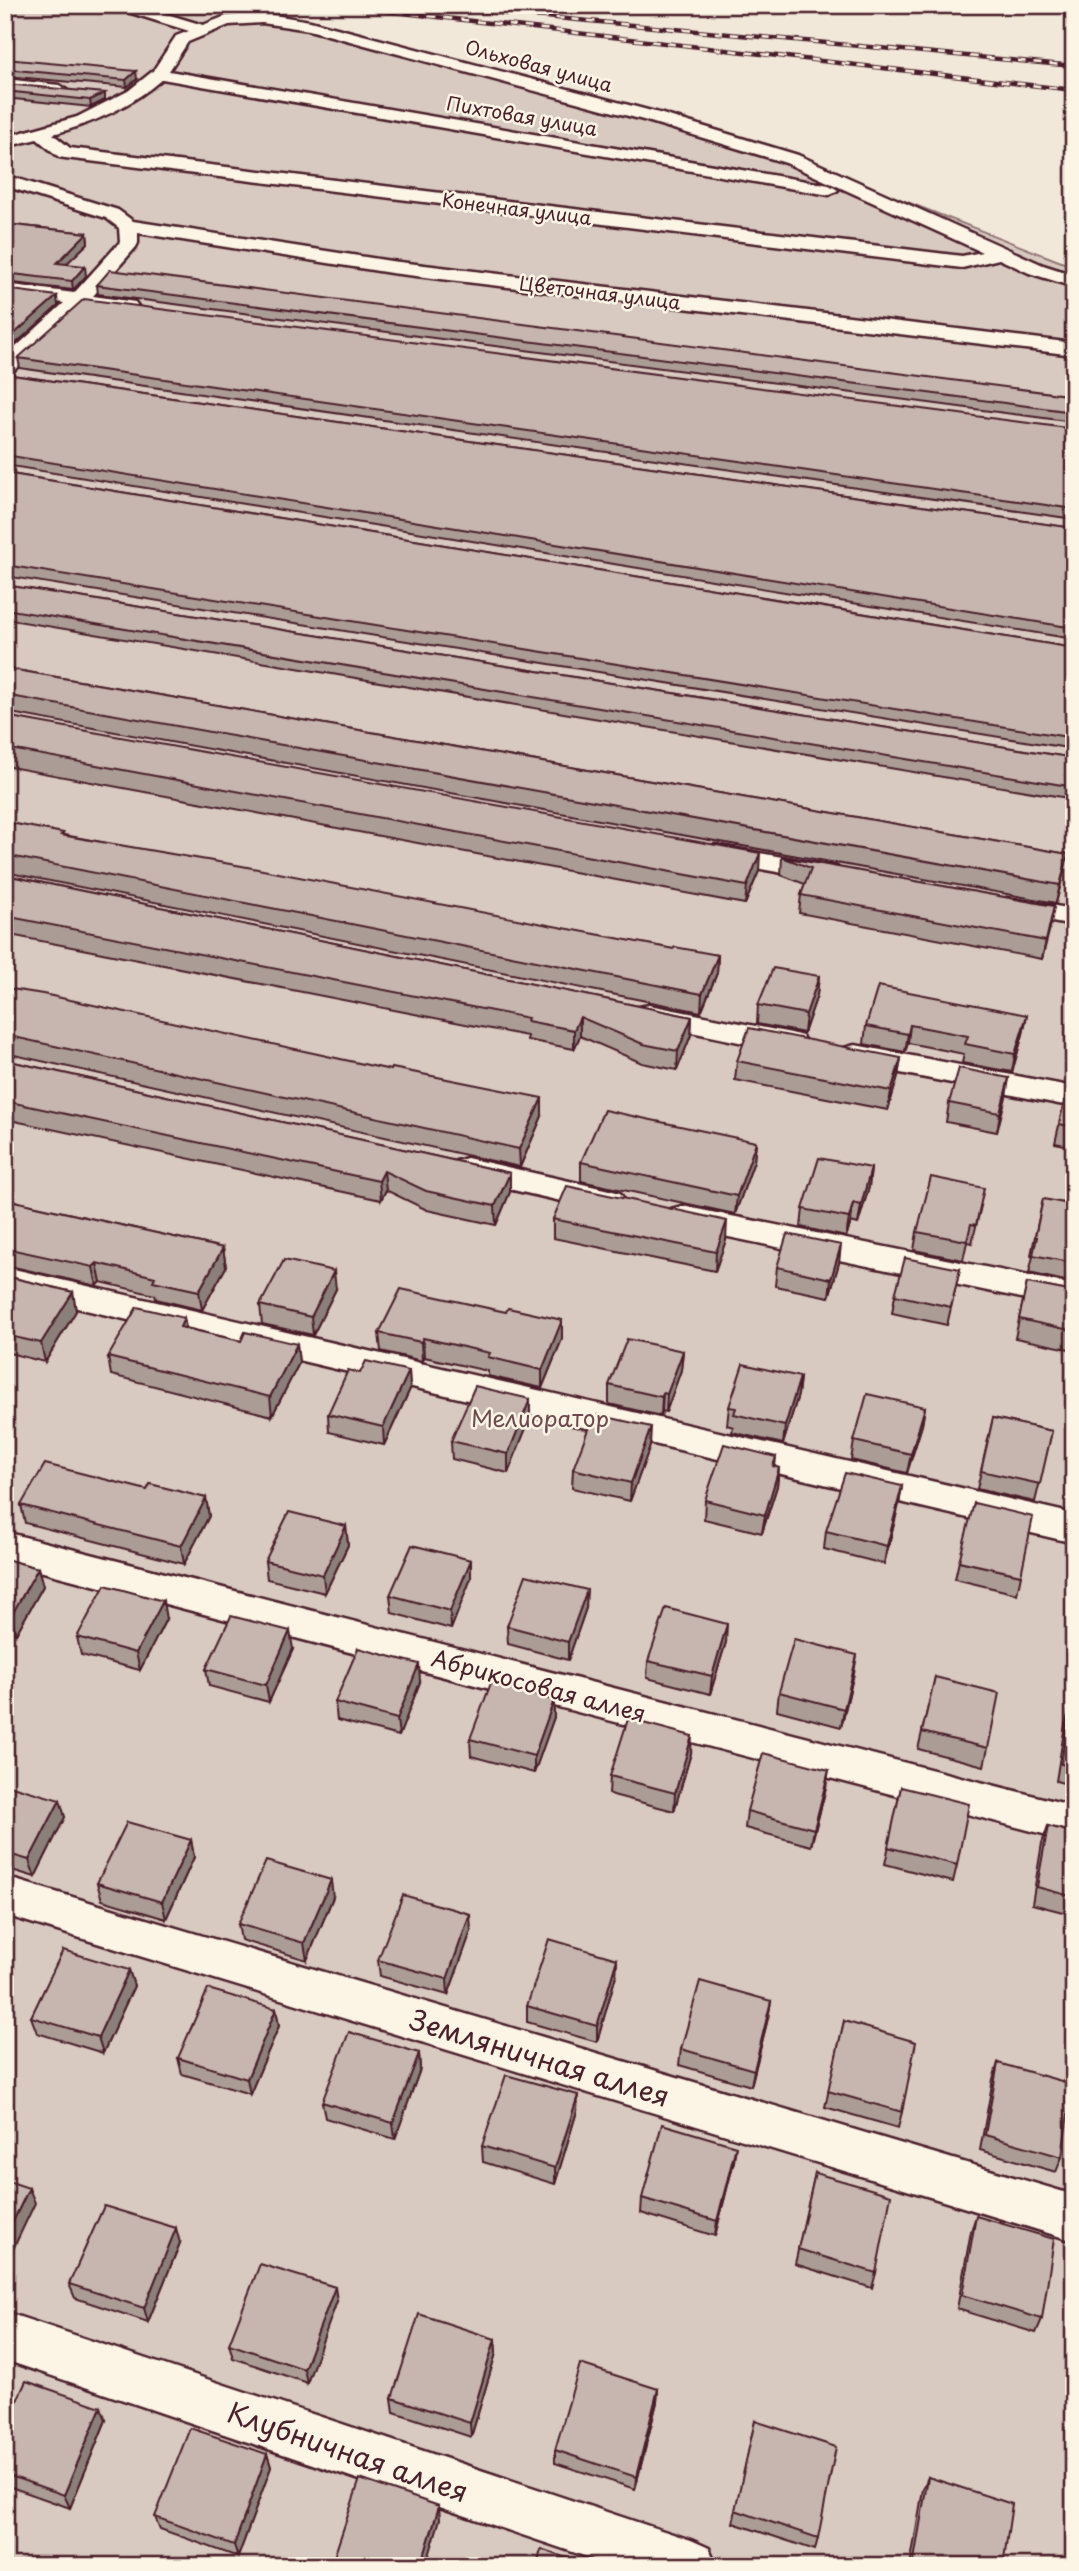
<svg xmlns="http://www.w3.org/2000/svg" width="1079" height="2571" font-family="'Playpen Sans',sans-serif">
	<rect width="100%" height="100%" fill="#f1e8da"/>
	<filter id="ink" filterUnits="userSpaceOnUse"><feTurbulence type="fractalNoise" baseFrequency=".0143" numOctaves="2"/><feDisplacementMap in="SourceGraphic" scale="14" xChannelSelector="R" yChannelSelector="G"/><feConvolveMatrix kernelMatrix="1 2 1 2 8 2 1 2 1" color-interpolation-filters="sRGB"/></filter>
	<g filter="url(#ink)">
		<!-- green -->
		<path fill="#d8cac0" stroke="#917476" stroke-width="2" d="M5,5H200L741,137L1074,267V2566H5Z"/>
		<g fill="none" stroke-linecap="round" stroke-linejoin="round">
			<defs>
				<path id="minor" d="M113,5H137L203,25L226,16L262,13L310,21L659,113L798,155L1043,265L1074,275V287L1029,273L999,259L962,268L65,158L59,157L37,139L5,147V137L77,117L128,91L153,71L176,36L189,31L115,8ZM262,23L309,30L647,121L786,163L982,252L962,256L70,148L53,134C94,123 130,107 162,79L829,195L838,190L829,185L169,71L188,42L229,25Z
					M5,79L59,85L67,90L59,95L5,89Z
					M5,175L118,210L133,221L391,261L1074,343V355L391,273L138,233V243L136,247L93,296L135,302L138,306L135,310L128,312L84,306L12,372L5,374V357L64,303L5,296V284L74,293L120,242L119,228L106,218L5,186Z
					M715,845L827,865L837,867L841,873L837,879L827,881L705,859L701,853L705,847Z
					M1007,898L1074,909V926L997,912L993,906L997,900Z
					M649,1005L791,1033L802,1036L806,1043L802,1050L791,1053L639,1021L634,1014L639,1007Z
					M855,1045L1074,1087V1107L844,1062L840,1055L844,1048Z
					M467,1158L609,1190L620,1193L625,1201L620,1209L609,1212L456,1177L451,1169L456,1161Z
					M682,1206L1074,1285V1309L671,1225L666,1217L671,1209Z
					M5,1267L1074,1514V1543L5,1291Z
					M5,1532L1074,1806V1842L5,1562Z
					M5,1877L1074,2195V2241L5,1915Z
					M5,2312L691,2540L709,2548L717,2566H614L5,2360Z"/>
			</defs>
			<!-- minor casing -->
			<use href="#minor" stroke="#4a1f2b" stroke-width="5"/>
			<!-- minor -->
			<use href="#minor" fill="#fcf5e5" fill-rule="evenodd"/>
			<defs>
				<path id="rail" d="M333,5L1074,90
					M460,9L1074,66"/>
			</defs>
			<!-- rail casing -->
			<use href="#rail" stroke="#4a1f2b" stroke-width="4.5"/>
			<!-- rail -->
			<use href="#rail" stroke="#fcf5e5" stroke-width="2.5" stroke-dasharray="8" stroke-linecap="butt"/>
		</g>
		<!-- wall -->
		<path fill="#ab9d96" stroke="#4a1f2b" stroke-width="2" d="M5,59L137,79L127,87L5,76Z
			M5,84L105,100L91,107L5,98Z
			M5,224L87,233L88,243L66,264L86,276L73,290L5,282Z
			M97,285L1074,396V422L98,294Z
			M18,358L1074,429V519L20,368Z
			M5,374L1074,528V639L5,465Z
			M5,473L1074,648V749L5,576Z
			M5,585L1074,758V799L5,619Z
			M5,668L1068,854L1056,903L5,712Z
			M5,716L759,871L745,904L5,766Z
			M5,822L64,835L673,949L718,955L717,973L701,1012L5,872Z
			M782,857L1054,906L1042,959L799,913L801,895L805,884L781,875Z
			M5,875L692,1017L691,1035L677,1070L642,1063L580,1036L574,1049L527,1040V1036L5,934Z
			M819,976L817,995L804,1033L757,1024L758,1005Z
			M5,988L542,1116L520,1167L5,1053Z
			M1027,1015L1023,1034L1012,1072L962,1063L964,1054L908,1043L905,1052L864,1044L866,1026Z
			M901,1058L898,1076L888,1110L735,1080L737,1061Z
			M5,1060L510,1173V1192L496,1225L427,1210L386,1190L381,1200L5,1119Z
			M1009,1078L997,1132L946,1122L949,1103Z
			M1074,1089V1147L1055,1143L1067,1090Z
			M756,1142L754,1161L735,1214L581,1181V1162Z
			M871,1168L869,1187L858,1224L851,1222L846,1237L801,1227L803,1209Z
			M5,1199L223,1248L226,1267L202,1310L156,1299L155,1295L101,1282L97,1286L5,1265Z
			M1043,1199L1074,1205V1283L1029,1273L1033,1256L1031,1255Z
			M981,1206L972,1243L967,1242L963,1260L914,1250L917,1232Z
			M553,1219L726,1240L715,1271L553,1238Z
			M839,1263L829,1297L775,1286L777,1267Z
			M960,1269L947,1325L892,1313L895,1295Z
			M5,1276L73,1292L76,1311L45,1362L5,1352Z
			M1027,1283L1074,1292V1350L1015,1338Z
			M336,1289L313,1335L262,1324L260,1305Z
			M506,1312L562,1320V1339L542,1388L488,1376V1371L424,1357L422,1361L381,1351L379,1333Z
			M184,1318L186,1328L241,1341L297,1344L299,1363L272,1416L111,1375L108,1357Z
			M683,1351L681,1370L666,1412L662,1411L661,1416L609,1404V1385Z
			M409,1371L410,1389L384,1445L329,1432L328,1414L360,1373Z
			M800,1377L798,1395L783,1444L732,1432L733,1427L727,1425L729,1407Z
			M530,1399V1418L508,1473L452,1459L451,1441Z
			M925,1407L922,1425L907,1473L851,1460L854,1441Z
			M993,1418L1052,1431L1035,1502L977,1489Z
			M650,1446L630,1501L572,1488L573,1469Z
			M776,1457L775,1467L779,1468L777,1486L762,1533L704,1519L705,1500Z
			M902,1486L899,1504L884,1564L824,1549L826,1531Z
			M147,1490L206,1498L209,1516L184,1564L25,1523L21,1505Z
			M346,1526L348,1545L325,1593L267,1579L265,1561Z
			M5,1559L38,1568L43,1586L16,1634L5,1631Z
			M959,1561L1021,1575L1017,1594L955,1579Z
			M471,1578L451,1629L392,1613L390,1595Z
			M586,1608L568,1660L508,1644L507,1626Z
			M166,1619L140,1670L81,1655L77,1637Z
			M726,1642L710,1694L647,1678L648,1661Z
			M293,1649L269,1702L209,1686L206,1669Z
			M854,1673L841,1727L777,1710L779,1692Z
			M935,1677L988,1748L984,1766L918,1749Z
			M420,1682L399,1736L337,1720L335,1702Z
			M554,1700V1717L534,1773L471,1756L470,1739Z
			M1070,1707L1074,1708V1786L1056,1781L1065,1725Z
			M691,1753L674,1811L609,1794L610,1776Z
			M5,1784L65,1817L35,1877L5,1868Z
			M901,1787L957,1865L953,1882L885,1864Z
			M826,1788L811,1846L745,1828L747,1811Z
			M1048,1826L1074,1833V1915L1032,1904L1042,1843Z
			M191,1840L194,1857L166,1919L102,1900L97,1883Z
			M333,1897L307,1960L241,1940L238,1924Z
			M471,1931L448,1995L380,1976L378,1960Z
			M617,1959L616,1975L597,2042L527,2022V2006Z
			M129,1970L134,1986L103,2053L37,2033L31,2017Z
			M771,2001L768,2018L751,2086L679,2065L681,2049Z
			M276,2009L279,2026L250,2094L182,2074L178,2058Z
			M844,2021L902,2112L898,2128L825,2107Z
			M419,2053L420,2069L395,2139L325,2118L322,2102Z
			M998,2063L1062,2157L1056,2172L980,2150L993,2079Z
			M577,2111L555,2184L483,2162L482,2146Z
			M734,2161L715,2236L641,2213L642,2198Z
			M815,2173L876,2273L872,2288L795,2264Z
			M976,2216L1042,2319L1036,2333L957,2309L971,2231Z
			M180,2243L148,2322L75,2298L69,2284Z
			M337,2301L307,2383L233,2358L229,2344Z
			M495,2339L496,2353L471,2437L394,2412L392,2398Z
			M658,2389L657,2402L635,2489L555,2463V2450Z
			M106,2420L70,2508L5,2485V2427Z
			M755,2421L818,2538L815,2550L733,2523Z
			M267,2454L271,2467L238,2557L160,2529L155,2517Z
			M928,2477L1003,2566H910L923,2489Z"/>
		<!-- shaded-wall -->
		<path fill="#8b7f7a" stroke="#4a1f2b" stroke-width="2" d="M136,71L137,79L127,87L126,80Z
			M105,93V100L91,107L90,100Z
			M87,233L88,243L58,272L57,263Z
			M85,266L86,276L73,290L72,281Z
			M57,296L58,306L5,353V342Z
			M760,853L759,871L745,904L747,886Z
			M1068,854L1064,872L1056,903L1060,885Z
			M1054,906L1051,924L1042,959L1046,941Z
			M718,955L717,973L701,1012L702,994Z
			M819,976L817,995L804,1033L806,1014Z
			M1027,1015L1023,1034L1012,1072L1015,1054Z
			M580,1017V1036L574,1049V1030Z
			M692,1017L691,1035L677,1070L678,1051Z
			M910,1025L908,1043L905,1052L908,1034Z
			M901,1058L898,1076L888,1110L891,1091Z
			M1009,1078L1006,1097L997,1132L1000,1113Z
			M542,1098V1116L520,1167L519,1149Z
			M756,1142L754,1161L735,1214L737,1196Z
			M871,1168L869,1187L858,1224L861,1205Z
			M384,1171L386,1190L381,1200L379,1181Z
			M510,1173V1192L496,1225L495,1206Z
			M853,1203L851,1222L846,1237L849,1218Z
			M727,1221L726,1240L715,1271L716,1252Z
			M841,1245L839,1263L829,1297L831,1279Z
			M223,1248L226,1267L202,1310L199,1291Z
			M97,1263L101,1282L97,1286L93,1267Z
			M334,1271L336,1289L313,1335L311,1317Z
			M73,1292L76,1311L45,1362L41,1343Z
			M184,1318L187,1337L180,1327Z
			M562,1320V1339L542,1388V1370Z
			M423,1338L424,1357L422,1361L421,1342Z
			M297,1344L299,1363L272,1416L270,1397Z
			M683,1351L681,1370L666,1412L667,1394Z
			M409,1371L410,1389L384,1445L383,1427Z
			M800,1377L798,1395L783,1444L785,1426Z
			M663,1393L662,1411L661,1416L662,1397Z
			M530,1399V1418L508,1473V1454Z
			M925,1407L922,1425L907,1473L911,1454Z
			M651,1427L650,1446L630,1501L631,1483Z
			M779,1468L777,1486L762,1533L765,1515Z
			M902,1486L899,1504L884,1564L887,1546Z
			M206,1498L209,1516L184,1564L181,1546Z
			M346,1526L348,1545L325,1593L323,1575Z
			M471,1560V1578L451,1629L450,1611Z
			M38,1568L43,1586L16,1634L11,1616Z
			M587,1590L586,1608L568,1660V1642Z
			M163,1601L166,1619L140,1670L136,1653Z
			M727,1624L726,1642L710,1694L712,1676Z
			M290,1631L293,1649L269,1702L266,1685Z
			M857,1655L854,1673L841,1727L844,1709Z
			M419,1664L420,1682L399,1736L397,1719Z
			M554,1700V1717L534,1773V1756Z
			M692,1736L691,1753L674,1811L675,1793Z
			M829,1770L826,1788L811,1846L814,1829Z
			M60,1800L65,1817L35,1877L29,1860Z
			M191,1840L194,1857L166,1919L162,1902Z
			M331,1880L333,1897L307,1960L304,1943Z
			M470,1914L471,1931L448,1995L447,1979Z
			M617,1959L616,1975L597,2042V2026Z
			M129,1970L134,1986L103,2053L98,2037Z
			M771,2001L768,2018L751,2086L754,2070Z
			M276,2009L279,2026L250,2094L247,2079Z
			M419,2053L420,2069L395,2139L393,2123Z
			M578,2095L577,2111L555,2184V2168Z
			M736,2146L734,2161L715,2236L717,2221Z
			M29,2188L35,2203L5,2266V2238Z
			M176,2228L180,2243L148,2322L144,2308Z
			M335,2287L337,2301L307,2383L304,2369Z
			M495,2339L496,2353L471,2437L470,2423Z
			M658,2389L657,2402L635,2489L636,2477Z
			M101,2407L106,2420L70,2508L64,2495Z
			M267,2454L271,2467L238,2557L234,2545Z
			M439,2506L440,2519L426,2566H421Z"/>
		<!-- building -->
		<path fill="#c7b6af" stroke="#4a1f2b" stroke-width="2" d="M5,59L136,71L126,80L5,69Z
			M5,84L105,93L90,100L5,91Z
			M5,224L87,233L57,263L85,266L72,281L5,273Z
			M110,270L1074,396V412L97,285Z
			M5,289L57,296L5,342Z
			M84,299L1074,429V509L18,358Z
			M5,374L1074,528V628L5,455Z
			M5,473L1074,648V738L5,565Z
			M5,585L1074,758V787L5,609Z
			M5,668L1068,854L1060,885L5,695Z
			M5,716L760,853L747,886L5,748Z
			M5,822L63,833L61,835L242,866L673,949L675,947L718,955L702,994L5,855Z
			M782,857L1054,906L1046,941L801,895L811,868Z
			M5,875L692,1017L678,1051L643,1044L580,1017L574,1030L527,1021L528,1018L5,916Z
			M773,968L819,976L806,1014L758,1005Z
			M878,986L1027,1015L1015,1054L965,1044L968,1036L910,1025L908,1034L866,1026Z
			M5,988L43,994L391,1070L392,1068L542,1098L519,1149L5,1035Z
			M749,1028L901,1058L891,1091L737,1061Z
			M5,1060L510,1173L495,1206L426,1191L384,1171L379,1181L5,1101Z
			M959,1068L1009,1078L1000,1113L949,1103Z
			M1074,1089V1127L1059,1124L1067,1090Z
			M604,1110L756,1142L737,1196L581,1162Z
			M819,1158L871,1168L861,1205L853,1203L849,1218L803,1209Z
			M931,1177L984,1188L976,1225L971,1224L967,1241L917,1232Z
			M567,1186L727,1221L716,1252L553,1219Z
			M5,1199L223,1248L199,1291L153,1281L155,1277L97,1263L93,1267L5,1248Z
			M1043,1199L1074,1205V1263L1033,1255L1037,1237H1035Z
			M787,1234L841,1245L831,1279L777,1267Z
			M905,1258L960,1269L951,1307L895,1295Z
			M284,1260L334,1271L311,1317L260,1305Z
			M5,1276L73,1292L41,1343L5,1335Z
			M1027,1283L1074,1292V1331L1019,1319Z
			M401,1289L506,1312L508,1308L562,1320L542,1370L488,1357L490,1353L423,1338L421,1342L379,1333Z
			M137,1307L184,1318L180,1327L241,1341L245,1332L297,1344L270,1397L108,1357Z
			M627,1339L683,1351L667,1394L663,1393L662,1397L609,1385Z
			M366,1361L409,1371L383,1427L328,1414L348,1370L360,1373Z
			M743,1364L800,1377L785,1426L734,1414L736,1408L729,1407Z
			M475,1386L530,1399L508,1454L451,1441Z
			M867,1394L925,1407L911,1454L854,1441Z
			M598,1415L651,1427L631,1483L573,1469L590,1424L594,1425Z
			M993,1418L1052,1431L1040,1484L981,1471Z
			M724,1444L776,1457L773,1466L779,1468L765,1515L705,1500Z
			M45,1464L147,1490L150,1484L206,1498L181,1546L21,1505Z
			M845,1473L902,1486L887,1546L826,1531Z
			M974,1503L1033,1517L1021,1575L959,1561Z
			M289,1512L346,1526L323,1575L265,1561Z
			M412,1545L471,1560L450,1611L390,1595Z
			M5,1559L38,1568L11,1616L5,1615Z
			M526,1575L587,1590L568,1642L507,1626Z
			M105,1585L163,1601L136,1653L77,1637Z
			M666,1608L727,1624L712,1676L648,1661Z
			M231,1616L290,1631L266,1685L206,1669Z
			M794,1639L857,1655L844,1709L779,1692Z
			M358,1648L419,1664L397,1719L335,1702Z
			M935,1677L999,1693L988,1748L922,1732Z
			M491,1683L554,1700L534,1756L470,1739Z
			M1070,1707L1074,1708V1767L1061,1764Z
			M628,1719L692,1736L675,1793L610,1776Z
			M763,1753L829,1770L814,1829L747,1811Z
			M5,1784L60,1800L29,1860L5,1853Z
			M901,1787L969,1804L957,1865L888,1847Z
			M127,1822L191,1840L162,1902L97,1883Z
			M1048,1826L1074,1833V1897L1037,1887Z
			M266,1861L331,1880L304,1943L238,1924Z
			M403,1895L470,1914L447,1979L378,1960Z
			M549,1939L617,1959L597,2026L527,2006Z
			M63,1950L129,1970L98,2037L31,2017Z
			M700,1981L771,2001L754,2070L681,2049Z
			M208,1989L276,2009L247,2079L178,2058Z
			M844,2021L916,2042L902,2112L828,2091Z
			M349,2032L419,2053L393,2123L322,2102Z
			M998,2063L1072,2084L1062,2157L985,2135Z
			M506,2075L578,2095L555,2168L482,2146Z
			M662,2124L736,2146L717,2221L642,2198Z
			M815,2173L891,2195L876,2273L798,2249Z
			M5,2180L29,2188L5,2238Z
			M104,2206L176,2228L144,2308L69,2284Z
			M976,2216L1054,2239L1042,2319L962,2295Z
			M260,2264L335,2287L304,2369L229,2344Z
			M419,2314L495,2339L470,2423L392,2398Z
			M580,2364L658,2389L636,2477L555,2450Z
			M26,2381L101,2407L64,2495L5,2474V2427Z
			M755,2421L836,2447L818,2538L735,2510Z
			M190,2428L267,2454L234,2545L155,2517Z
			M928,2477L1012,2504L1003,2566H913Z
			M360,2479L439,2506L421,2566H331Z
			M541,2549L589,2566H537Z"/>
	</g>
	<g text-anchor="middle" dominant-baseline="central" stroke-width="5" stroke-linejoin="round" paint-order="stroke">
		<!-- far-street labels -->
		<g font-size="19" fill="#4a1f2b" stroke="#fcf5e5">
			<text transform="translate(539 65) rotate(15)">Ольховая улица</text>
			<text transform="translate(522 115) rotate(10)">Пихтовая улица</text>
			<text transform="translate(517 208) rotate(7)">Конечная улица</text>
			<text transform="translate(600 292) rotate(7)">Цветочная улица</text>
		</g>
		<!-- park labels -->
		<g font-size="23" fill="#6e4a50" stroke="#fcf5e5">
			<text x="540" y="1417">Мелиоратор</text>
		</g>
		<!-- street labels -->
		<g font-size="23" fill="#4a1f2b" stroke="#fcf5e5">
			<text transform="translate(539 1685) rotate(15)">Абрикосовая аллея</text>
		</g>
		<!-- near-street labels -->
		<g font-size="28" fill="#4a1f2b" stroke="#fcf5e5">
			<text transform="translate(540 2057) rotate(17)">Земляничная аллея</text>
			<text transform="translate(348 2451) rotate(19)">Клубничная аллея</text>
		</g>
	</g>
	<!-- margin -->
	<rect width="1079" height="2571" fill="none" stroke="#fcf5e5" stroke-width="28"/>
	<rect x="14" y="14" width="1051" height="2543" fill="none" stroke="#4a1f2b" stroke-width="2.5" filter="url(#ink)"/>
</svg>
